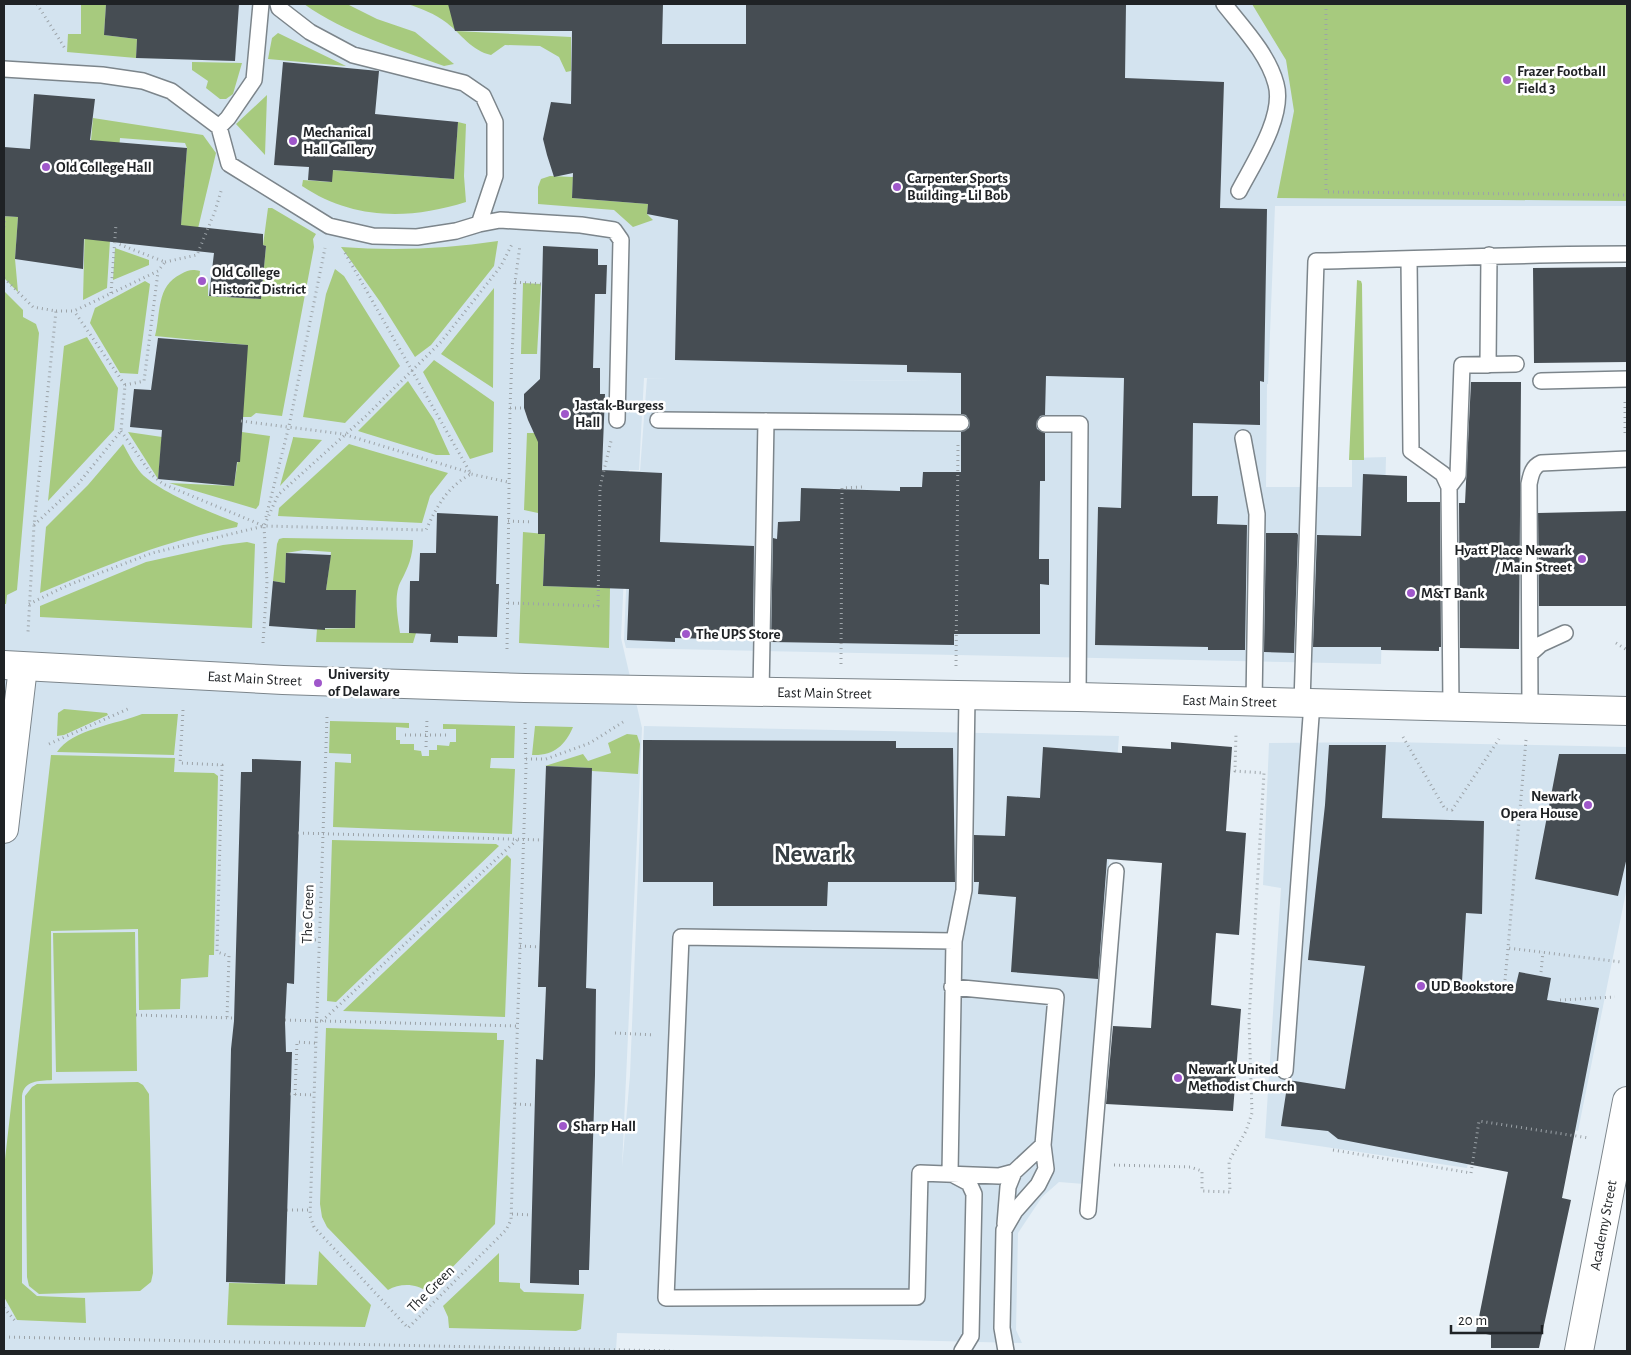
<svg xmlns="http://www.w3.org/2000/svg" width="1631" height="1355" font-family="'Alegreya Sans',sans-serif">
	<rect width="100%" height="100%" fill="#e6eff6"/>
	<!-- built -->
	<path fill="#d3e3ef" d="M4,4H1627V206H1275L1268,384L1103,382L1267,384L1266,487H1352V458L1386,457L1381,664L626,648L624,640L631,471H640L647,378L935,381L644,378L639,470H629L621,638L642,728L622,1167L630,1075L644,726L1119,736L1084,1184L1059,1182L1042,1197L1018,1233L1016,1330L1022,1343L617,1333L616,1351H4Z
		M1389,742L1627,747V887L1578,1131L1480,1109L1467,1168L1265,1138L1281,888L1263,885L1269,743Z"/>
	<!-- green -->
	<path fill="#a7ca7e" d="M81,4H106L104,35L137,39L136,58L67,52L68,34H81Z
		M304,4H347L377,19L415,32L454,64L444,66C396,48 346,34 304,4Z
		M407,4H449L456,31L571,37V71L566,72L559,57L540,46L505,45L491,55C472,51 461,34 447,23C435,14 421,8 407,4Z
		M1252,4H1627V201L1277,198L1294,111L1286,60Z
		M278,33L346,66L268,59L272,38Z
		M192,62L242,63L233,94L226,99H220L206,88L208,81L192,70Z
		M267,95L265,155L236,124Z
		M93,118L203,135L216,153L195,241L179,249L187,148L185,143L120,138L116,187L87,184Z
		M458,122L466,124L464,176L466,202C409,220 353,220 302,186L303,180L330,182L331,170L454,179Z
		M550,176L573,177L572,198L648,204L647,214L653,220L633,227L614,210L538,204V187L541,179Z
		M268,208H272L316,234L313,239L314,247L282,416L256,413L251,417H241L247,345L155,336C161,313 156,286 181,274C188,270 192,269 200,271L199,280L208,281V296L261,299L266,246L263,245Z
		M5,216L18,217L15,259L18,292L4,278Z
		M85,221L111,224L107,288L83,300Z
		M498,241L494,266L431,345L415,357L381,303L341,247C394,251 445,249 498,241Z
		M115,248L149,260V265L113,280Z
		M335,269L344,276L400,366L345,423L303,417L326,294Z
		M1357,280L1361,281L1362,284L1364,460H1349Z
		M145,281L150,284L138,374L120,373L90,323L95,308Z
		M523,283L541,284L537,354H521Z
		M494,288L493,388L441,354Z
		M4,291L23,310V317L36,324L39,333L17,590L7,595L6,604H4Z
		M87,337L118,388L114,430L48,501L64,346Z
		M434,360L494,402L493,452L470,459L423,372Z
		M408,381L434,420L450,455H436L358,431Z
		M128,432L162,437L158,479Z
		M242,432L270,436L259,505L256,509L169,483L234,486Z
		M527,433H539L538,513L524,510Z
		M293,437L322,440L280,486L293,438Z
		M123,444C128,453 134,465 141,473C159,492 212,513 238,523L237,527C169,539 104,566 40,593L46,527L88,485Z
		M349,444L448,473L430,496L422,523L278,516L279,508Z
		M523,532L545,534L543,586L610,588L609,648L519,643Z
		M283,538L413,540C413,556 408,568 401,581C393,595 398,619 400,633H416L413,643L316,642L317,629L355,628L356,590H326L331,552L304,550L286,553L285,583L273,581L277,544L279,539Z
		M247,542L255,544L252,628L40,617V606L146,562L223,545Z
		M64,709L107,713L108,715L64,735L57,736L58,713Z
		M142,714H178L174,755L57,752C72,729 118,724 142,714Z
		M330,721L409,723V728L396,727V740H400V744H414V750L421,751L422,756H429V750H437V745L449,746L450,742H456V729H443V724L515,726L514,758H491L490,768L515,769L512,834L333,827L335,762L351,763V754L329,753Z
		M535,726L573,727C565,746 553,756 532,755Z
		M627,734L637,735L640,744L638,774L592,771L591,768L545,766L583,754L588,761L611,753L608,743Z
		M51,755L175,758L174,772L214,773L218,776L214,955H209L208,977L181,979L180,1009L139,1010L138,929L51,931L52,1080C39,1081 24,1080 22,1096V1283L37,1296L85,1298L86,1323L17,1320L4,1297V1168Z
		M332,840L496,844L499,846L336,1002L327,1001Z
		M507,855L511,859L505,1017L343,1011Z
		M135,932L137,1071L56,1072L53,933Z
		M326,1028L497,1033V1040H504L495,1224L428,1292C416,1283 400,1283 388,1290L327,1227L322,1217L320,1204Z
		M138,1082L143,1085L149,1094L153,1273L151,1282L140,1291L39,1294L29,1286L27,1277L25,1096L32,1087L37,1084Z
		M319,1251L371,1305L365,1327L227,1325L229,1283L317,1285Z
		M499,1253V1282L520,1283V1288L524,1292L584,1294L581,1329L576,1331L449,1328L448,1317L443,1306Z"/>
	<!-- building -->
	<path fill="#464d53" d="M106,4H239L235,61L136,58L137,39L104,35Z
		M448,4H663L662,44H746V4H1126L1125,78L1224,82L1220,208L1267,209L1264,382L1260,381V425L1193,423L1192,496H1218L1217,524L1247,525L1245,650H1208V647L1095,645L1098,507L1121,508L1124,378L1046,376L1045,415L1040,416L1036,424L1037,429L1045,433V481H1040L1039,559H1049V585L1040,584V634H954V645L771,642L773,538L777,539L778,522L800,521L801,488L900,491V487H922L923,472H961V432L969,428L970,423L966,415L961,414V373L907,372V365L675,360L678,220L647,214L648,204L572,198L573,173L554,177L547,155L543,139L551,102L571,104L572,31H455Z
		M283,62L379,71L375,114L458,122L454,179L333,170L332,182L308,180L309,167L274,165Z
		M34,94L95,99L90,140L187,148L181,225L263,234V245L266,246L261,299L209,296L214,253L84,239L83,269L15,259L18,217L4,216V147L30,149Z
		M543,246L598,249V265H607L606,294H595L593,368H600V394H605L602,470L662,473L660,542L754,546L753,640L675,638V642L627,640L629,589L543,586L545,534H538V442L528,420L524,408V394L540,379Z
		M1627,267V362L1534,363L1533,268Z
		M158,338L248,345L240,462H237L234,486L158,479L162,430L130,427L134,389L151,390Z
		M1471,382H1521L1519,649L1460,648L1459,503H1465Z
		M1363,474L1407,476V502H1440L1441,647H1439V651L1381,650V647H1313L1317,535L1361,536Z
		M1627,511V606H1539L1538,513Z
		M437,513L498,516L496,584H499L497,637L458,636V643L430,642L431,634L409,633L410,581H419L420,553H436Z
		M1266,533H1297L1298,535L1294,653L1264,652Z
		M286,553L331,555L326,590H356L355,628H325V630L269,626L273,581L285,583Z
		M643,740L896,741V748H953L955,882H828L827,906H713V882H643Z
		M1171,742L1232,747L1226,831L1246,833L1239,935L1216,933L1211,1005L1241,1009L1233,1111L1106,1104L1113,1026L1151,1028L1162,863L1107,859L1098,979L1011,972L1016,897L978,894L979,882H974V835L1005,836L1007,796L1040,798L1043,747L1122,753V746L1171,749Z
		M1329,745H1386L1382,818L1484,821L1482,914L1466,913L1462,982L1514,993L1519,972L1551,978L1547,1000L1599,1008L1562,1198L1571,1200L1539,1348H1491V1335L1476,1332L1508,1172L1338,1139L1328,1131L1281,1126L1288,1080L1345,1089L1365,966L1308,960L1325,805Z
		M1559,754H1627V857L1618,896L1535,879Z
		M252,759L301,761L294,984L287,983L285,1022L286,1052H292L285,1284L226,1282L231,1049L234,1021L241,772H252Z
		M546,766L592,768L586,988L596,989L595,1075L589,1270H579V1285L530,1283L536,1059L543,1060L546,987H538Z"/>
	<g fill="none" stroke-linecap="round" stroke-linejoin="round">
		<defs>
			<path id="service" d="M1224,4C1243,28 1268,54 1276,84C1285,116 1253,164 1239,191
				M4,69L102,75L143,81L171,91L219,127L229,164L329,226L373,236L417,237L456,231L479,224L495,176V122L483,96L464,83L353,55L310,32L279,8L278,4
				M219,127L228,118L254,80L261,4
				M479,224L500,220L581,225L614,230L621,240L617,420
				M1409,259L1411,451L1443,474L1449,487L1451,707
				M1488,365L1489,255
				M1541,381L1627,379
				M658,420L961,423
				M1045,424H1080L1078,697
				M1243,438L1257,514L1254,702
				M1449,487L1458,475L1462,365L1516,364
				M1531,653L1541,644L1565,633
				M761,693L766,421
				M1302,703L1316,261C1420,259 1523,254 1627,254
				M1530,709L1529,484C1531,475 1532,467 1541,463L1627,459
				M954,941L681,937L666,1298L917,1297L920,1173L999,1176L1014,1172
				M952,987L1056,997L1043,1145L1046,1169L1038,1185L1015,1211L1004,1230L1002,1328L1006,1351
				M1285,1071L1312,703
				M950,1173L954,941L964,890L967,697
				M952,1174L969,1183L974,1194L971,1336L962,1351
				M1088,1211L1116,871
				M1005,1224L1008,1187L1014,1172L1043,1145"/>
			<g id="minor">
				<path id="s1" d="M1579,1351L1627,1101"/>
			</g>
			<g id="primary">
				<path id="s2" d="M4,665L283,680L525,688L1078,697L1627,711"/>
				<path d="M4,829L23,667"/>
			</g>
		</defs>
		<!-- service casing -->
		<use href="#service" stroke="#7c858b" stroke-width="18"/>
		<!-- minor casing -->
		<use href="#minor" stroke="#7c858b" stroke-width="30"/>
		<!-- primary casing -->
		<use href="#primary" stroke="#7c858b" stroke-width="30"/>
		<!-- path -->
		<path stroke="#9ca3a8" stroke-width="3" stroke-dasharray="1 4" stroke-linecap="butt" d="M37,4L66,50
			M1326,4V192L1627,195
			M4,227L5,216
			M345,253L471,474L508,482
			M165,262L197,255L215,211L222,188
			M4,278L33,307L56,311L34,525L28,632
			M515,282L541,284
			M111,293L116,224
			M56,311H74L158,271L165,262L116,243
			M125,385L144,381L158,272
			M1625,402V436
			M510,408H524
			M241,421L343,434L471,473
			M121,431L152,475L163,484L264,526L426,530C437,506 447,487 471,474
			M266,517L289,426L325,248
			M508,521L533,522
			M34,525L78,484L121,431L125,385L74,311
			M508,603L598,606L600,487L611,441
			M29,604L66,586L152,553L264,526L278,495L366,416L441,342L501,266L512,244
			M263,643L267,582L264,526
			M1616,643L1627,650
			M507,649L510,408L515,282L520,245
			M841,664L842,488L862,487
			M956,666L958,445
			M183,710L180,763L222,765L217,952L229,956L227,1018
			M327,717L310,1216L314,1227L408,1328L506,1230L511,1220L526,767L525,721
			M405,735H447
			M1403,737L1445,809L1452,810L1499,739
			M1526,740L1508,948L1621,962
			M49,744L130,708
			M426,747L427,719
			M526,759H546L590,743L623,722
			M298,833L543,840
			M295,939L318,940
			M520,946L540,947
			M1541,972L1543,952
			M1505,980L1508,948
			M1560,1000L1615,997
			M136,1015L234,1018
			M285,1020L517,1026
			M322,1021L518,839
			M615,1033L654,1035
			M290,1094L314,1095
			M295,1095L297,1042L315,1043
			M515,1104L534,1105
			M1333,1150L1471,1173L1479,1121L1589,1138
			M1114,1165L1190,1167L1202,1171V1191L1230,1192L1229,1161L1246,1131L1252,1113L1249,1020L1264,773L1235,771L1236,734
			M287,1210H310
			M512,1214L532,1215
			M4,1308L17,1323
			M4,1337L674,1351"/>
		<!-- service -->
		<use href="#service" stroke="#fff" stroke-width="15"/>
		<!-- minor -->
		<use href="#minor" stroke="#fff" stroke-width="28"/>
		<!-- primary -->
		<use href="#primary" stroke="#fff" stroke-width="28"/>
	</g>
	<!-- markers -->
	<g fill="#9f57ca" stroke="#fff" stroke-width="2">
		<circle cx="1507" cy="80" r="5"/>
		<circle cx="293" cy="141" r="5"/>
		<circle cx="46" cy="167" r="5"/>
		<circle cx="897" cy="187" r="5"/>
		<circle cx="202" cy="281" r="5"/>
		<circle cx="565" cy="414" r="5"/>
		<circle cx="1582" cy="559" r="5"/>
		<circle cx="1411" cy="593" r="5"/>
		<circle cx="686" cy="634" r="5"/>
		<circle cx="318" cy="683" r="5"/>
		<circle cx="1588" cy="805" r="5"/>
		<circle cx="1421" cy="986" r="5"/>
		<circle cx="1178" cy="1078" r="5"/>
		<circle cx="563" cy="1126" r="5"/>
	</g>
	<g text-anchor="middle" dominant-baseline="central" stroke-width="5" stroke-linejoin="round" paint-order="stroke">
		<!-- poi labels -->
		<g font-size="15" font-weight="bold" fill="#1f2225" stroke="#fff" text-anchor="start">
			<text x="1517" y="71">Frazer Football<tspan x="1517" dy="17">Field 3</tspan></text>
			<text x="303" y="132">Mechanical<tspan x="303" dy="17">Hall Gallery</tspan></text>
			<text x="56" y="167">Old College Hall</text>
			<text x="907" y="178">Carpenter Sports<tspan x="907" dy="17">Building - Lil Bob</tspan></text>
			<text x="212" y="272">Old College<tspan x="212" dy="17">Historic District</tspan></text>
			<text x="575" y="405">Jastak-Burgess<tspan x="575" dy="17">Hall</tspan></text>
			<text x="1572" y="550" text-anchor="end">Hyatt Place Newark<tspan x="1572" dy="17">/ Main Street</tspan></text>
			<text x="1421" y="593">M&amp;T Bank</text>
			<text x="696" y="634">The UPS Store</text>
			<text x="328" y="674">University<tspan x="328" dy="17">of Delaware</tspan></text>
			<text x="1578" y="796" text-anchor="end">Newark<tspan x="1578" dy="17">Opera House</tspan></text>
			<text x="1431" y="986">UD Bookstore</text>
			<text x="1188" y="1069">Newark United<tspan x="1188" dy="17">Methodist Church</tspan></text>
			<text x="573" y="1126">Sharp Hall</text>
		</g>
		<!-- street labels -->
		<g font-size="15" fill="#1f2225" stroke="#fff">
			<text stroke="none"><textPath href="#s2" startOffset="251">East Main Street</textPath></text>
			<text stroke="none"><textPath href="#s2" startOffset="821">East Main Street</textPath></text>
			<text stroke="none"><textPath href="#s2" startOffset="1226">East Main Street</textPath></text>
			<text transform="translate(308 914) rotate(-88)">The Green</text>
			<text stroke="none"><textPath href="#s1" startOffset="128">Academy Street</textPath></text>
			<text transform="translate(431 1289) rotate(-45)">The Green</text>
		</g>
		<!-- town labels -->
		<g font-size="25" font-weight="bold" fill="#353d42" stroke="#fff">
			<text x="813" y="854">Newark</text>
		</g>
	</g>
	<!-- border -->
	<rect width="1631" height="1355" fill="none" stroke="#1f2225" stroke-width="10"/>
	<!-- scale -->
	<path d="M1451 1325v8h91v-8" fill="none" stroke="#1f2225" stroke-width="2.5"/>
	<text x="1458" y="1325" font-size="15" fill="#1f2225" stroke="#ffffff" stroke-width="4" paint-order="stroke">20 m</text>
</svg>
